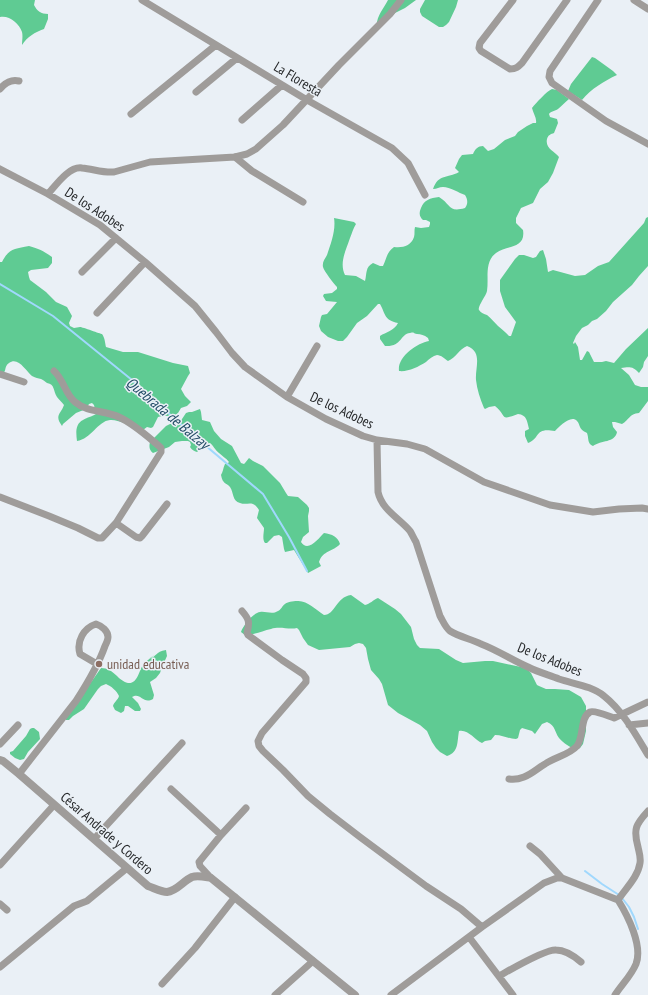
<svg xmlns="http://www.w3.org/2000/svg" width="648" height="995" font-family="'PT Sans Narrow',sans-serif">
	<rect width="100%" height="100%" fill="#eaf0f6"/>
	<!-- forest -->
	<path fill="#5fcb93" d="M0,0H35L34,5C37,11 41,14 48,14V19L44,29C35,32 27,37 22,45C22,41 23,36 22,32C19,23 9,15 0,17Z
		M388,0H416L405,8L395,13L383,25L377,28C375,18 384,8 388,0Z
		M425,0H458L456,7L449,22L446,25L443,27H439L422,16L420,12V9Z
		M592,57L595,58L613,71L617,75C604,81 591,89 582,100L568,91L571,84Z
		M552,89L557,90L569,99C565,102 562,106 558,109C555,111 551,111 549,114L550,117L557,119L558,123L554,133C551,134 548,135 547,139C545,148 554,151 559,157L553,173L548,182L540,189L533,203L521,208L516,218V223L523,230C526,249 507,245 496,253C484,262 489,278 487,291C486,296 477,307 479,310C481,313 484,314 487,315C491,318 494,322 498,326C502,329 506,333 509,336H511L516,322L505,307L500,291V280L515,259L519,255H524L533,258L536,257L540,251L543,250L546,259L548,272L553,270L575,276L585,275L598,266L609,262L644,223L646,218L648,217V266L639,276L632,285L613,302L606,311L597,319L592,321L588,325L582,328L576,336L573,343L574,344L575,342L578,347L580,360H582L587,351L589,352L594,362H602L606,361L614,363L626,349L648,328V356L644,362L643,367L639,373C633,366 629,367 621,368L629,375L635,385L641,387H648V401L639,413C629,414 629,420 622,424L615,422H612L613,427L617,432C615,443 601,440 593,446C587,444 589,438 587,433C585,432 581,430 580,427C579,425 579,423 577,421C571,414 559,427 555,431C534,427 541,438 528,443L525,436V431L529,429C527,421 527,415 518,414C499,421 508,417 495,406L489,407L485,409L484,408C480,399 477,389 476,380C475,367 483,352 467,346C459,349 456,358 448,361C445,359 441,355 437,355C433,356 429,359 426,362C418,367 408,372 399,371C397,357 417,343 429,341L428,338C424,335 421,334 417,334C412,333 415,332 410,333C400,334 402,347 385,346L380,339V336C386,332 394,331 398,323C384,320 386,315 380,304H378L367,316L357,323L347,337L343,341H338L328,337L321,331L319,326L321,317L322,315L327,314L337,302L326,301L323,296L324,294L332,293L337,289V287C334,284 324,271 323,267C322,262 325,259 327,255C331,243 336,230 334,218L354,222L356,224C353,229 352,233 350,238C346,250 339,263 345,275L356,276L365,281C367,274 365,267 373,263L380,266H383C387,258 386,253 394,247C403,248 411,246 414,237C415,234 414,230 415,227L421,228L429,227L430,224V222L426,220H423C419,216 419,213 421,208C424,200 430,198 439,197C451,204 448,213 465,208C468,204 468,200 465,195C459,193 450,187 443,187C439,187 437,189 433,189C439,173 447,179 459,172L455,168L459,159L462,155L473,154C475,149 478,146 483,146L488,151L494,149L505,140L515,136L518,132L527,126L533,123H536C537,118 533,113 532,108C536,103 547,91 552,89Z
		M29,246C39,249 44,251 52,257V263L48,268L31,270L28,272L29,277L30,280L46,292L56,302L67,307L72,316L69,323L70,326L74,328C76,328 78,327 80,327C82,327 101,334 102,334C105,338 105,343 106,347L123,352H138L173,363L188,366L190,373L188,376L181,389L185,396L191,402L187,406L181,408L178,413L174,416H162L158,417L153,427L151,428L147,427L143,430C135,427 117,419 110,420C98,421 91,439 77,441C76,433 75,424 83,420C88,417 91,417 96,414L94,405L92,403L89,404L86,409L76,413L63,424L62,426C54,415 61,414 64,405C62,402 59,400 57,397C53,391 55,384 47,383C45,382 44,380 41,379C38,378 36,378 32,376C26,371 18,356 9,363C3,367 8,372 0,375V262H2C9,248 15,249 29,246Z
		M200,409L201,412L202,420L210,422L214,431L221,439L232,446L241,463L244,464L245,463L249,458L253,461L263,466L280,483L286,493L288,496L298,497L307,505L309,508V511L308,516L309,532L303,537L301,542C308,553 319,538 324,533C332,534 338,537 340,544C333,552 323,550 319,562L321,566L308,573L294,550L285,552L284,549L282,537L279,535L274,536L267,543H265C262,539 264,533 264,528L257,518L259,510C252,499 248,506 240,503C232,501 234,493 230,487C226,482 223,485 221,475C223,472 223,468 225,464L228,463L229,462C226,458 222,456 219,453C215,450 213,445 210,443L206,444L197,452C194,451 192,450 190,447L191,445L190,442L188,441H182L175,442L169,447L153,453C149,450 149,446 150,442L166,426L170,424L180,422L186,413L189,412H192Z
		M351,595L365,605C370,604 373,600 378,598L395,609L401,614L411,627L414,639L417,645L420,648L439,649L456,660L463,663L485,661H493L521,667L528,670L531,673L537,685L539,686L546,689H555L569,690L581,697L586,706V731L583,744L580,748L576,750C570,747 563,743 559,738C554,731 556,726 547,722L542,724L535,734L532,731L522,728L520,730L518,738L516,739C509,739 503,735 495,735L491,740L485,741L482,743C475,740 468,729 459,731C457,742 459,752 447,756L440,752L436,748L432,742L427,731L420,725L398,713L388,705L382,684L379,679L371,670L368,659L366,648L363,644L359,643L355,644L350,647L319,650L308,645L303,638L299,630L297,628C289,630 280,626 271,629C262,631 254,635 245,635L241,632C243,626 253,613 260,612C266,611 272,615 278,611C281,610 282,606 285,604C287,602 293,601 297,601C307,600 316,610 324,615C335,615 336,597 351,595Z
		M166,650L167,656L162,667L160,673L156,678L150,682L154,695L153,699C143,705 141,692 132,697L138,703L141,709L140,711H135L128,706H125L124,711L121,713L115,710L113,706C114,702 118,700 119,696C117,691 111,686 106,684L101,686L98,689L84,709L73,716L69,720H66V718L101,668C114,668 118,681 128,683C138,684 139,670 143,665C145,662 153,656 155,654L150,659C157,656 155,652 166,650Z
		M32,728H34L39,732L40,739L28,752L24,759L20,760L15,758L10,754V752L13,751L26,736L30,729Z"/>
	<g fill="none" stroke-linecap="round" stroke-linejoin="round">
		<!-- stream -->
		<path stroke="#a0d8fd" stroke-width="2" d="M0,284L53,316L132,380L187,430L263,494L289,537L307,571
			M585,871L602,884L619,895
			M622,898L629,907L634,917L638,929"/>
		<!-- minor -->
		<path stroke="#9f9c9a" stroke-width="7" d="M142,0L307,100L392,148L408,163L425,195
			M513,0L480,43L479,48L481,51L510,69C516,69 518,67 522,63L567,0
			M598,0L550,71L549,77L552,83L606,121L648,144
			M634,0L648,9
			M0,89C5,83 11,79 19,81
			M196,92L237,58
			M131,114L216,45
			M242,120L282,85
			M235,157L252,171L303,202
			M0,169L48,194L100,225L145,262L195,306L216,332L232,353L245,367L287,397L326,419L363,436L377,440L407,444L425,449L484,482L550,505L593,512L619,509L642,508L648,509
			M48,194C56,185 69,166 82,168C93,169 103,173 114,172L150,162L235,157L247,154L256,149L283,125L339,65L390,14L401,0
			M82,272L116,238
			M97,313L145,262
			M0,374L24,382
			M287,397L317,346
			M377,440L378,492C382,510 399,518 410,531C412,534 414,539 416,542L440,616C443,621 445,627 450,631C459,637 472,639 481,644C497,650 512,660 528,667C538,672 549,675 559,679C574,684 592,686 604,696C623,711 636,735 648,755
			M0,497L49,516L78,528L98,538H102L116,523L161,452V448L159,446C147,436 134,424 119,417C105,410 88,413 75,402C65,394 64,380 54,371
			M116,523L136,537L140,538L142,536L167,504
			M242,611C249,619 250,622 247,633L248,635L282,660L303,674L306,678V682L262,733L258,741L259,746L263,751L283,770L308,796L330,814L360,837L426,886L461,909L482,927
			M629,725L648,723
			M0,744L18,725
			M19,774L76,701C87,684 98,666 105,646C106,644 108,640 108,637C108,631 102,626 96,624C84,628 76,641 80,654L97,664
			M509,779C515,780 519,779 524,777C532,774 538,768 545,764C555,757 569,755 577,746C584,737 580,717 590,712C595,710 608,716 614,718L648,702
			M171,789L221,835
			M94,839L182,743
			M530,846L540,854L562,878
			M0,865L54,805
			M211,878L200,866L199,862L221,835L246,808
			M618,900C626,888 638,877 640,863C641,857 639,852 638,847C633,829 636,824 648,811
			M0,904L7,910
			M469,937L513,995
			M0,967L74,906L87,901L127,868
			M499,976C510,970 545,949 556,950C566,950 574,956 581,962
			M162,984L195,948L235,897
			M275,995L313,961
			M391,995L482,927L544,883L557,878H562L618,900
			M615,995C622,984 631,976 636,964C643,946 628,916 618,900"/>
		<!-- tertiary -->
		<path stroke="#9f9c9a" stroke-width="8" d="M0,760L3,761L19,774L148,886C154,888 161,892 167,892C177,891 183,881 192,877C198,875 205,877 211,878L313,961L355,995"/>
	</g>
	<!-- markers -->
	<circle fill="#8d6e63" stroke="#eaf0f6" stroke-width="1.5" cx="99" cy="664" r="4"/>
	<g text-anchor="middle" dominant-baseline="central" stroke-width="3" stroke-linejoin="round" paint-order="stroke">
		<!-- street labels -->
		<g font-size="14" fill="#26282a" stroke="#eaf0f6">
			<text transform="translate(298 79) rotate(31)">La Floresta</text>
			<text transform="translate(95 209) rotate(33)">De los Adobes</text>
			<text transform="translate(342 410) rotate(25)">De los Adobes</text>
			<text transform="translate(550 659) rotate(22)">De los Adobes</text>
			<text transform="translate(107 833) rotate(41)">César Andrade y Cordero</text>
		</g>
		<!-- education labels -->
		<g font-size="14" fill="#785e54" stroke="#eaf0f6" text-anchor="start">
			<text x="107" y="664">unidad educativa</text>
		</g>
		<!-- water labels -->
		<g font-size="15" font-style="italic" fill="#234d67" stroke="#eaf0f6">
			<text transform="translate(168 413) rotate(40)">Quebrada de Balzay</text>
		</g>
	</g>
</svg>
